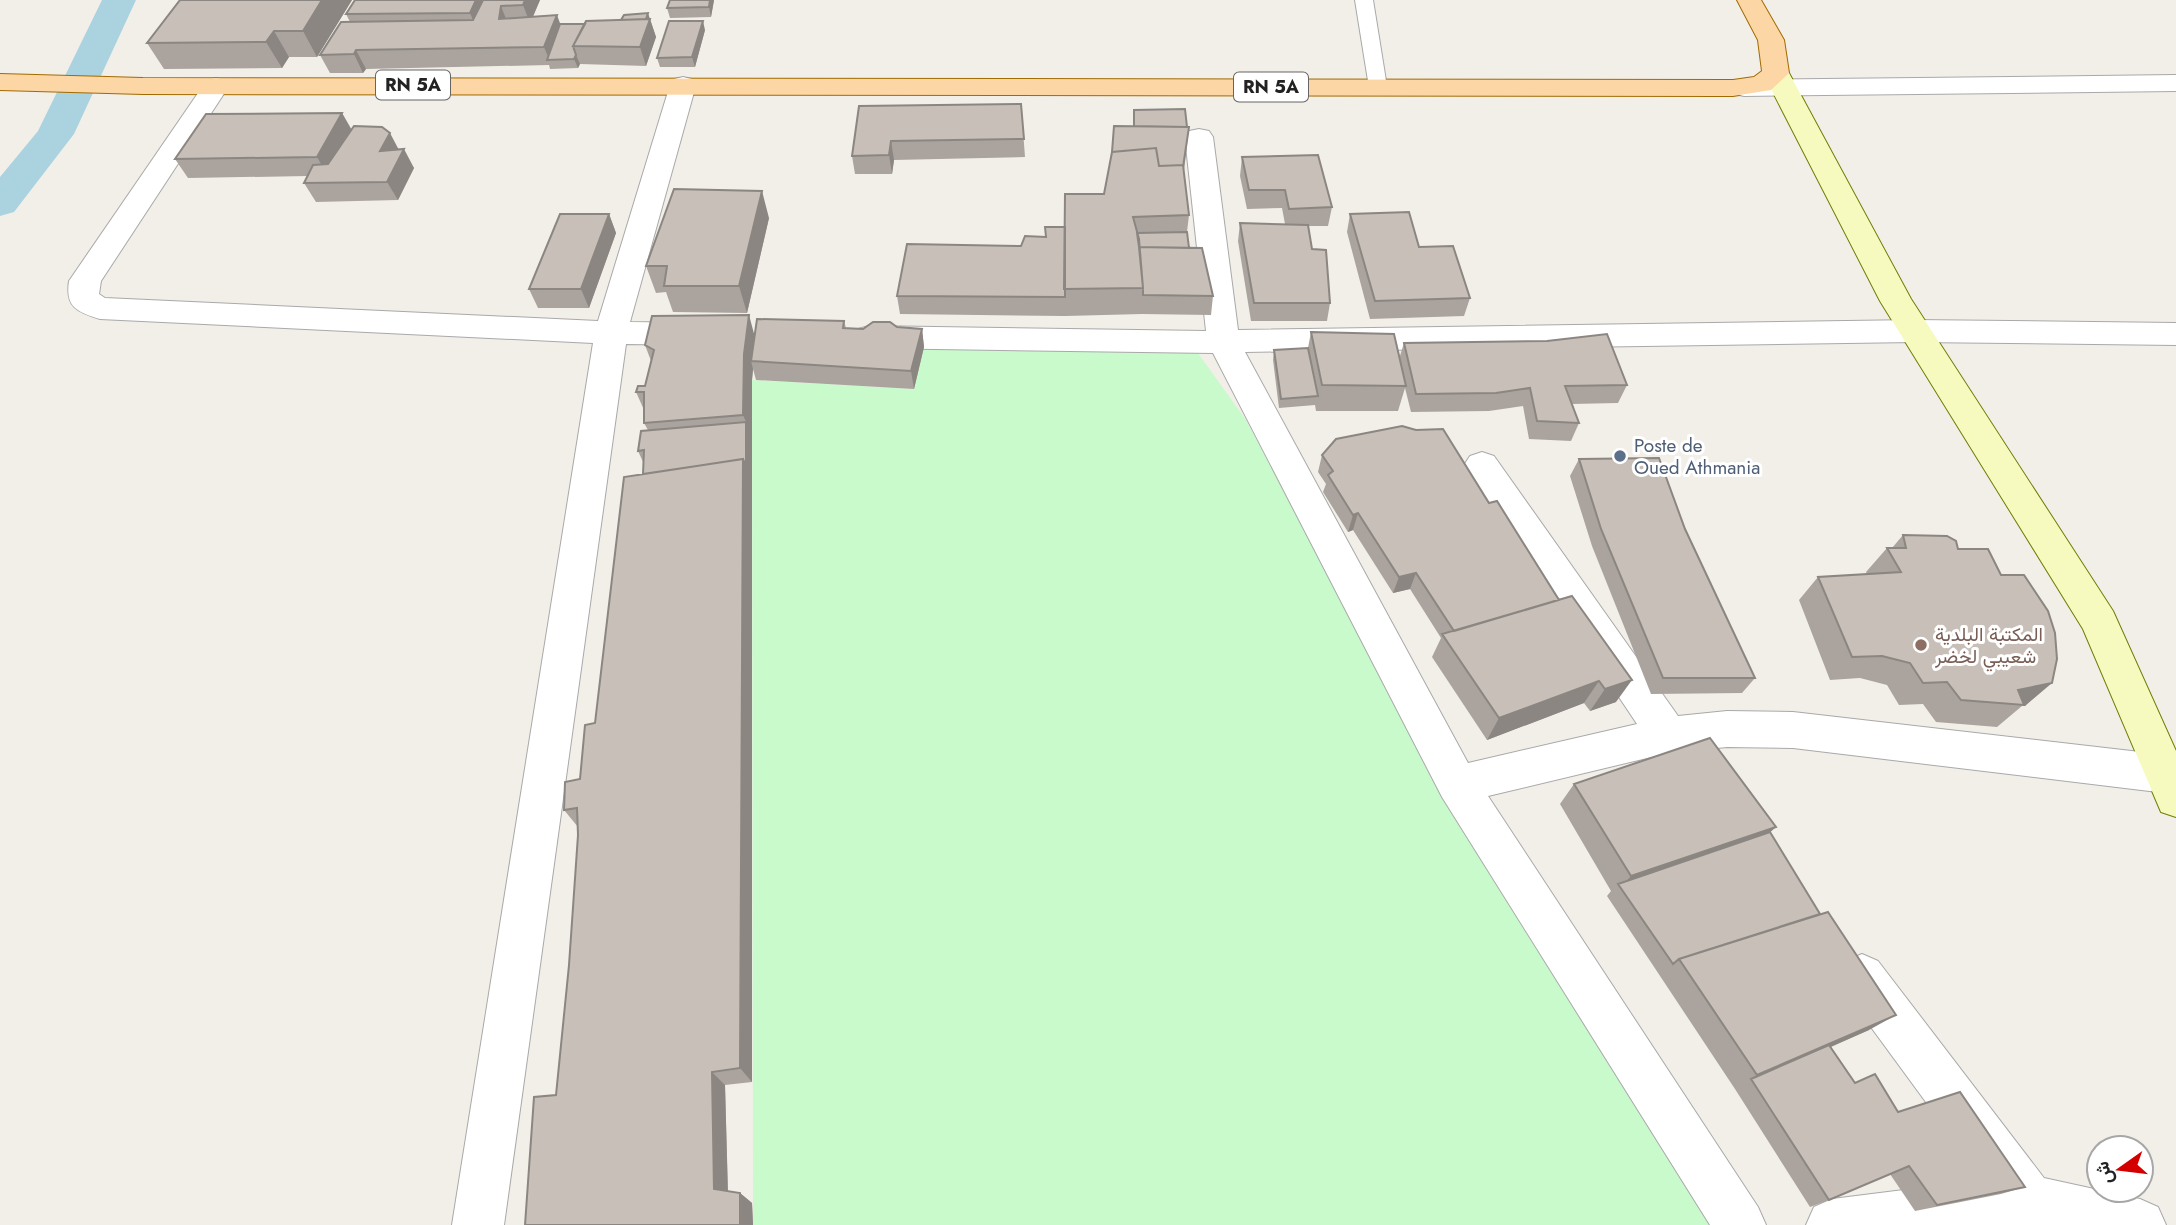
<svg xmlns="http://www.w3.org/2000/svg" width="2176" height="1225" font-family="Jost,Vazirmatn,sans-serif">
	<rect width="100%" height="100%" fill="#f2efe9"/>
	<!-- park -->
	<path fill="#c8facc" d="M1190,342L1246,420L1442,788L1720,1225H753L752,380L913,389L924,347Z"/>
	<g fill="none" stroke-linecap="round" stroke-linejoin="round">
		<!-- canal -->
		<path fill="#aad3df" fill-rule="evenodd" d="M102,0H136L74,134L14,212L0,216V177L38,131Z"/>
		<defs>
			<path id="lane" d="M1355,0H1373L1387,87L1384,91L1378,92L1369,87Z"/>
			<path id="street" d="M2176,75V91L1744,96L1734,94L1731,88L1734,82L1744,80Z
				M683,77L692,79L696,85L630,322L701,323L712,326L717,334L712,342L701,345L626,344L504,1225H452L593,343L100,319C77,312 65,307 69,281L207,80L216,78L225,80L229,86L101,281L99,294L105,298L598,321L670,85L674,79Z
				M1199,129L1209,131L1213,137L1238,330L1915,320L2176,323V345L1915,342L1245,352L1468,763L1637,724L1470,474L1464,465L1470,456L1482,452L1494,456L1678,716L1727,711L1793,712L2166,755L2176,759V789L2166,793L1793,748L1727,747L1668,753L1488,796L1758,1207L1766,1225H1710L1442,797L1213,353L869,348L858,345L853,337L858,329L869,326L1206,331L1185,137L1189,131Z
				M1862,954L1878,961L2044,1178L2140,1199L2158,1207L2166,1225H1806L1814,1207L1832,1199L1983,1180L1846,993L1839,977L1846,961Z"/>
			<path id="secondary" d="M1776,65L1785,67L1789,73L1911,299L2113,611L2176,751V817L2161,812L2083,629L1880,301L1763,73L1767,67Z"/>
			<path id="primary" d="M1737,0H1761L1784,40L1789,73L1771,90L1733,96L143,94L0,90V74L143,78L1733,80L1754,77L1762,71L1758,40Z"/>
		</defs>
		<!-- lane casing -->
		<use href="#lane" stroke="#a9a9a9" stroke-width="2"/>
		<!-- street casing -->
		<use href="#street" stroke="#a9a9a9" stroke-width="2"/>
		<!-- secondary casing -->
		<use href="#secondary" stroke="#707d05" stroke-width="2"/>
		<!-- primary casing -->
		<use href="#primary" stroke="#a06b00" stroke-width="2"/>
		<!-- lane -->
		<use href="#lane" fill="#fff" fill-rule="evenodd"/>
		<!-- street -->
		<use href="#street" fill="#fff" fill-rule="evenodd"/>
		<!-- secondary -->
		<use href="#secondary" fill="#f7fabf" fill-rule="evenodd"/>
		<!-- primary -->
		<use href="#primary" fill="#fcd6a4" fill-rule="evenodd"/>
	</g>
	<!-- wall -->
	<path fill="#aba49e" d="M180,0H352L317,57H289L282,68L164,69L147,43Z
		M355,0H540L533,17L560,24H585L650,19L656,37L646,66L580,64L578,68L550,69L549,65L366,69L363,73H330L320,55L350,22L346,14Z
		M714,0L711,17L670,18L667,8Z
		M705,30L695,67H660L657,58Z
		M1021,104L1025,157L894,160L892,174H855L852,156L859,106Z
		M342,113L352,130L398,149L414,168L398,200L316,202L304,183L308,176L188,178L175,159Z
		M1187,127H1189L1184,171L1189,215L1187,232L1189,248L1213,296L1211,315L1142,314L1065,316L900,314L897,296L1046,237L1065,227L1104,194L1112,152Z
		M1242,157L1332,207L1328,226H1308L1312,249L1330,303L1327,321H1251L1238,241L1240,223L1285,224L1282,208L1247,209L1240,176Z
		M609,214L616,233L589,308H538L529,289Z
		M1350,214L1470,298L1464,316L1370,319L1347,232Z
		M769,218L747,313L673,312L666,292L656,293L646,266Z
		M844,321L846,328L863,329L897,327L922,329L924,347L914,389L756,380L753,369L752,380V1082L725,1085L728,1191L740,1193L752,1203L753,1225L556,1095L569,965L578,835V827L564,810L580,779L595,723L643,474L644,464L638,451L648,430L644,423V410L636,392L645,386L651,361L645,345L755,336Z
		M1311,332L1399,359L1404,343L1627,385L1618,403L1572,404L1579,423L1571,441L1529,439L1523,406L1489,411L1411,412L1405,388L1398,411H1316L1315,405L1279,408L1273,360L1274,350L1308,348Z
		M1322,455L1489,503L1616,702L1590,711L1584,703L1487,740L1432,657L1441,638L1410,589L1393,593L1353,530L1348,532L1323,492L1326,484L1318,472Z
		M1579,459L1755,678L1742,693L1651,694L1592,546L1570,476Z
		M1903,535L1958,549L2025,706H2022L1997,727L1936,722L1923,704L1899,705L1887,685L1860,678L1830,680L1799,600L1818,577L1867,574L1866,572L1887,548H1892Z
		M1574,784L1770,832L1869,1030L1831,1047L1855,1083L1898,1112L2025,1187L2001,1194L1915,1211L1890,1174L1829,1200L1810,1207L1735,1089L1607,896L1611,891L1560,804Z"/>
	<!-- shaded-wall -->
	<path fill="#8b8681" d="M322,0H352L317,57L303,31Z
		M476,0H499L481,39L470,13Z
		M525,0H540L530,23L523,5Z
		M710,0H714L711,17L709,7Z
		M501,6L508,24L499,19Z
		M648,13L656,37L646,66L640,47Z
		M557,15L564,34L549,59L544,47Z
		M703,21L705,30L695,67L692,57Z
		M274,31L289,57L282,68L266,42Z
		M356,50L366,69L363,73L354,54Z
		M576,55L580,64L578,68L574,59Z
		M342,113L352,131L328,176L317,157Z
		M390,133L400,152L380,151Z
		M891,141L894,160L892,174L889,155Z
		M404,149L414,168L398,200L387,182Z
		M762,191L769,218L747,313L739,286Z
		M609,214L616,233L589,308L581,289Z
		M749,315L756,341L751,361L753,369L752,380V1082L740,1068L743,459L746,422L743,415L744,354Z
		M922,329L924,347L914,389L911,371Z
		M1358,513L1353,530L1348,532L1353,515Z
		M1416,573L1410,589L1393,593L1399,577Z
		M1632,680L1616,702L1590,711L1605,689Z
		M1599,681L1584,703L1487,740L1499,718Z
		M2052,683L2025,706H2022L2024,705L2018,690Z
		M1776,827L1755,846L1621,887L1631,876Z
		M1896,1015L1869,1030L1752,1081L1751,1079L1757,1075Z
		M712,1072L725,1085L728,1199L714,1189Z
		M740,1193L752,1203L753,1225H740Z"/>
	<!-- building -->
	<path fill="#c7bfb8" stroke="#8b8681" stroke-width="2" d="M180,0H322L303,31H274L266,42L147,43Z
		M355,0H476L470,13L346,14Z
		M483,0H525L523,5L501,6L499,19L557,15L544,47L356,50L354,54L320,55L341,22L473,20Z
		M670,0H710L709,7L667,8Z
		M648,13L646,19L621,20L624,15Z
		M650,19L640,47L573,46L586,21Z
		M669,21H703L692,57L657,58Z
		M560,24H585L573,46L576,55L574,59L547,60Z
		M1021,104L1024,139L891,141L889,155L852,156L859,106Z
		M1185,109L1187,127L1134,126V110Z
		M342,113L317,157L175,159L206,114Z
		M354,126L382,127L390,133L380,151L404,149L387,182L304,183L313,165L328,164Z
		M1114,126L1189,127L1183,167V165L1159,166L1156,148L1112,152Z
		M1156,148L1159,166L1183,165L1189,215L1133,217L1139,239L1143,288L1064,289L1065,194H1104L1112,152Z
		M1318,155L1332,207L1289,209L1285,190H1249L1242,157Z
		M674,189L762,191L739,286H664L667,266H646Z
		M1409,212L1419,247L1453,246L1470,298L1375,301L1350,214Z
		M560,214H609L581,289H529Z
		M1240,223L1308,225L1312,249L1326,250L1330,303H1254Z
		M1045,227H1065V297L897,296L907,244L1021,246L1025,236L1046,237Z
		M1187,232L1189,248L1139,247L1137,233Z
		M1139,247L1202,248L1213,296L1143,295V288Z
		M749,315L744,354L743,415L644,423V392H636L638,386H645L654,350L645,345L652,316Z
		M757,319L844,321L843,328L863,329L873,322H890L897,327L922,329L911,371L751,361Z
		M1311,332L1394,334L1406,386L1322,385Z
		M1607,334L1627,385L1565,386L1579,423L1537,421L1530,388L1496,393L1416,394L1404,343L1547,341Z
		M1308,348L1318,396L1281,399L1274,350Z
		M746,422V466L743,459L643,474L644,450L638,451L641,431Z
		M1402,426L1416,430L1443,429L1489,503L1497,501L1559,600L1454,631L1416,573L1399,577L1358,513L1353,515L1328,475L1333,471L1322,455L1336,439Z
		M1659,458L1685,529L1755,678H1663L1601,529L1579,459Z
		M743,459L740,1068L712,1072L714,1189L740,1193V1225H525L534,1097L556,1095L569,965L578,835L577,808L564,810L565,782L580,779L585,725L595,723L624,477Z
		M1903,535L1947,536L1956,541L1958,549H1988L2001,575H2024L2048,611L2055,633L2057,659L2052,683L2018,690L2024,705L1961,700L1947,682L1923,683L1910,663L1882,656L1852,657L1818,577L1901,572L1887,548H1906Z
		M1572,596L1632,680L1605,689L1599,681L1499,718L1442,634Z
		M1710,738L1776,827L1631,876L1574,784Z
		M1770,832L1820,914L1679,959L1673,964L1618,884Z
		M1828,912L1896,1015L1757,1075L1679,959Z
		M1829,1045L1855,1083L1875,1074L1898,1112L1960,1092L2025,1187L1937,1205L1909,1166L1829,1200L1751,1079Z"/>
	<!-- markers -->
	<circle fill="#5c6f8a" stroke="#fff" stroke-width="2.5" cx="1620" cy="456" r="7"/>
	<circle fill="#8d6e63" stroke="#fff" stroke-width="2.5" cx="1921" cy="645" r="7"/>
	<g text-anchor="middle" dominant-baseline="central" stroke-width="6" stroke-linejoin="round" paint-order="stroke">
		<!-- shield labels -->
		<g fill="#fff" stroke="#646464" stroke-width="2">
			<rect x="376" y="70.5" width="74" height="29" rx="5"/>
			<rect x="1234" y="72.5" width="74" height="29" rx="5"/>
		</g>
		<g font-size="18" font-weight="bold" fill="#222">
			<text x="413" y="85">RN 5A</text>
			<text x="1271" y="87">RN 5A</text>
		</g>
		<!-- service labels -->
		<g font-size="19" fill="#4e5e75" stroke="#fff" text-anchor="start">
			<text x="1634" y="445">Poste de<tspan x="1634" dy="22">Oued Athmania</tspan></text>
		</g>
		<!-- education labels -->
		<g font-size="19" fill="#785e54" stroke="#fff" text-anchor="start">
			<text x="1935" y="634">المكتبة البلدية<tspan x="1935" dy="22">شعيبي لخضر</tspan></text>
		</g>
	</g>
	<!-- north arrow -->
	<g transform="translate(2120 1169) rotate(256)"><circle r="33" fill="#ffffff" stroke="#a7a7a7" stroke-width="2"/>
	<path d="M0-5L12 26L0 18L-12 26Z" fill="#d40000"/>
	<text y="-10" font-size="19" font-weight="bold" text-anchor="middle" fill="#222222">ش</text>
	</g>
</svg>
